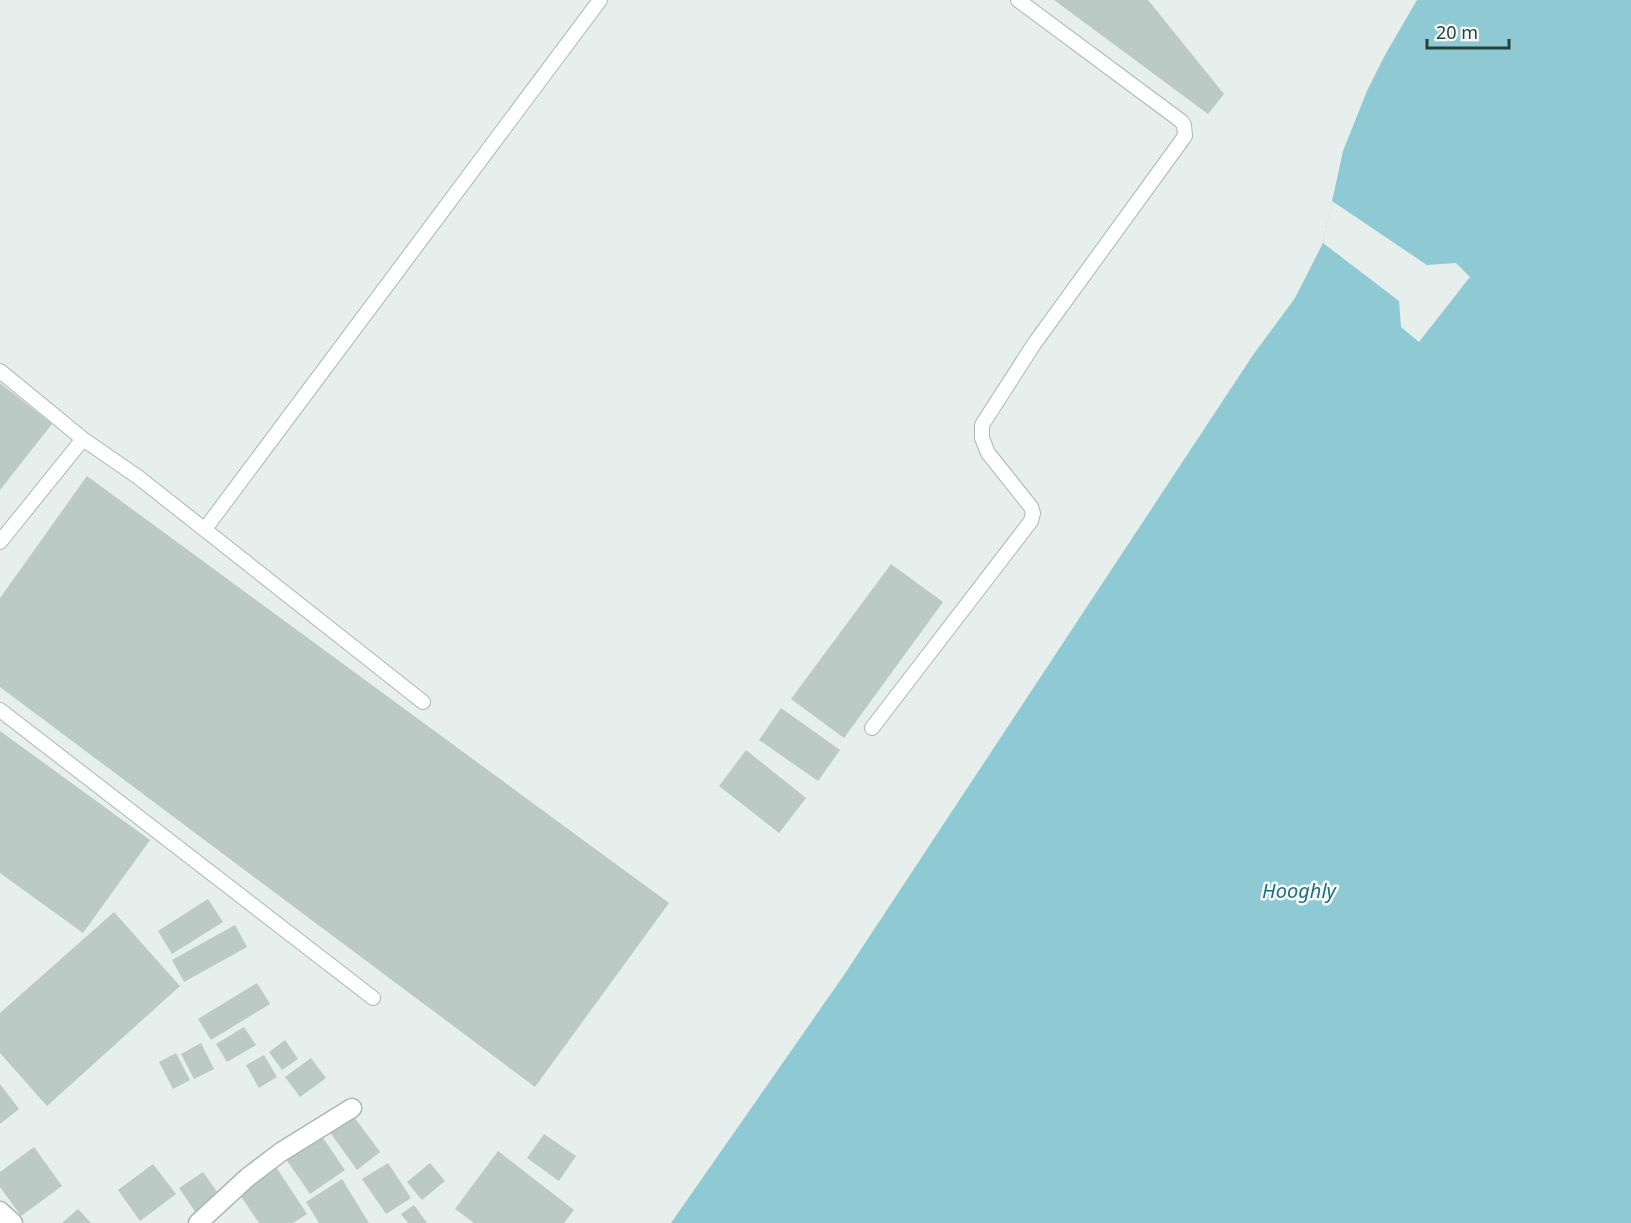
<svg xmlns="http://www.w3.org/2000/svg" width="1631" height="1223" font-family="'Noto Sans',sans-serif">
	<rect width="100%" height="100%" fill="#e6efeb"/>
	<!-- water -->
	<path fill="#8ec9d4" d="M1417,0H1631V1223H671L844,975L1253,355L1295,298L1323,243L1343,151L1367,91L1385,55Z"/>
	<!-- pier -->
	<path fill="#e6efeb" d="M1332,201L1427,265L1456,263L1470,277L1419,342L1401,327L1399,301L1323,243Z"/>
	<!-- building -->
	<path fill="#bbcac4" d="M1054,0H1148L1224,94L1208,114Z
		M0,383L52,424L0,490Z
		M87,476L669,903L535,1087L0,687V598Z
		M891,564L943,602L844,738L791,699Z
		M781,708L840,750L818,781L759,740Z
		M0,731L150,840L83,933L0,873Z
		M746,750L806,798L779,833L719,786Z
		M208,899L223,922L172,954L158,931Z
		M114,912L180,986L47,1106L0,1053V1013Z
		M235,925L247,947L184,982L172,960Z
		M257,983L270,1004L211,1040L198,1019Z
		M244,1027L256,1045L227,1062L216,1044Z
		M285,1040L298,1059L282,1070L269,1052Z
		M201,1043L214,1069L194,1079L181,1054Z
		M176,1053L190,1080L173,1089L159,1062Z
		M264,1055L277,1077L259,1088L246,1065Z
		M311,1058L326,1078L300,1097L285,1077Z
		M0,1084L19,1109L0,1124Z
		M352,1114L380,1152L357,1170L329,1131Z
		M544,1134L576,1156L559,1181L527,1158Z
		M321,1135L345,1170L310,1194L286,1159Z
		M34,1147L62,1186L21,1216L0,1187V1172Z
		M498,1151L574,1210L564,1223H474L455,1209Z
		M388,1163L411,1198L386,1214L362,1179Z
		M430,1163L445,1181L422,1200L407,1182Z
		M153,1164L176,1194L140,1221L118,1190Z
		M276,1167L307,1214L293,1223H259L238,1192Z
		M203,1172L220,1196L196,1213L179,1188Z
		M342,1179L369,1223H319L306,1202Z
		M414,1205L427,1223H408L401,1214Z
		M78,1209L91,1223H62Z"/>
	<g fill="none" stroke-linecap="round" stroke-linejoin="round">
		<defs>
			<path id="lane" d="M0,371L83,439L138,477L423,702
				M205,529L600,0
				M0,542L83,439
				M0,710L373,998
				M872,728L1031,521L1033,513L1031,507L988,453L982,438V425L1034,344L1185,136L1184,125L1181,121L1018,0"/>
			<path id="street" d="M0,1211L13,1223
				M198,1223L248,1177L281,1152L352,1108"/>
		</defs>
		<!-- lane casing -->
		<use href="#lane" stroke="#a8b8b2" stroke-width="16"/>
		<!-- street casing -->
		<use href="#street" stroke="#a8b8b2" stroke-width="21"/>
		<!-- lane -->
		<use href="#lane" stroke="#fff" stroke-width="14"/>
		<!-- street -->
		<use href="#street" stroke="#fff" stroke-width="18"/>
	</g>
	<g text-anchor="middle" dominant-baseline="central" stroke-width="5" stroke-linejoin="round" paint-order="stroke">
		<!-- water labels -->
		<g font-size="20" font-style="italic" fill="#1c6f80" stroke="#f7fbf9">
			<text x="1299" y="890">Hooghly</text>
		</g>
	</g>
	<!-- scale -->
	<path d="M1427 39v9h82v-9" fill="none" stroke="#24423a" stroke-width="3"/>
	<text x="1436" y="39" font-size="18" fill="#24423a" stroke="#f7fbf9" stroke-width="4.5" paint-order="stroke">20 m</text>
</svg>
